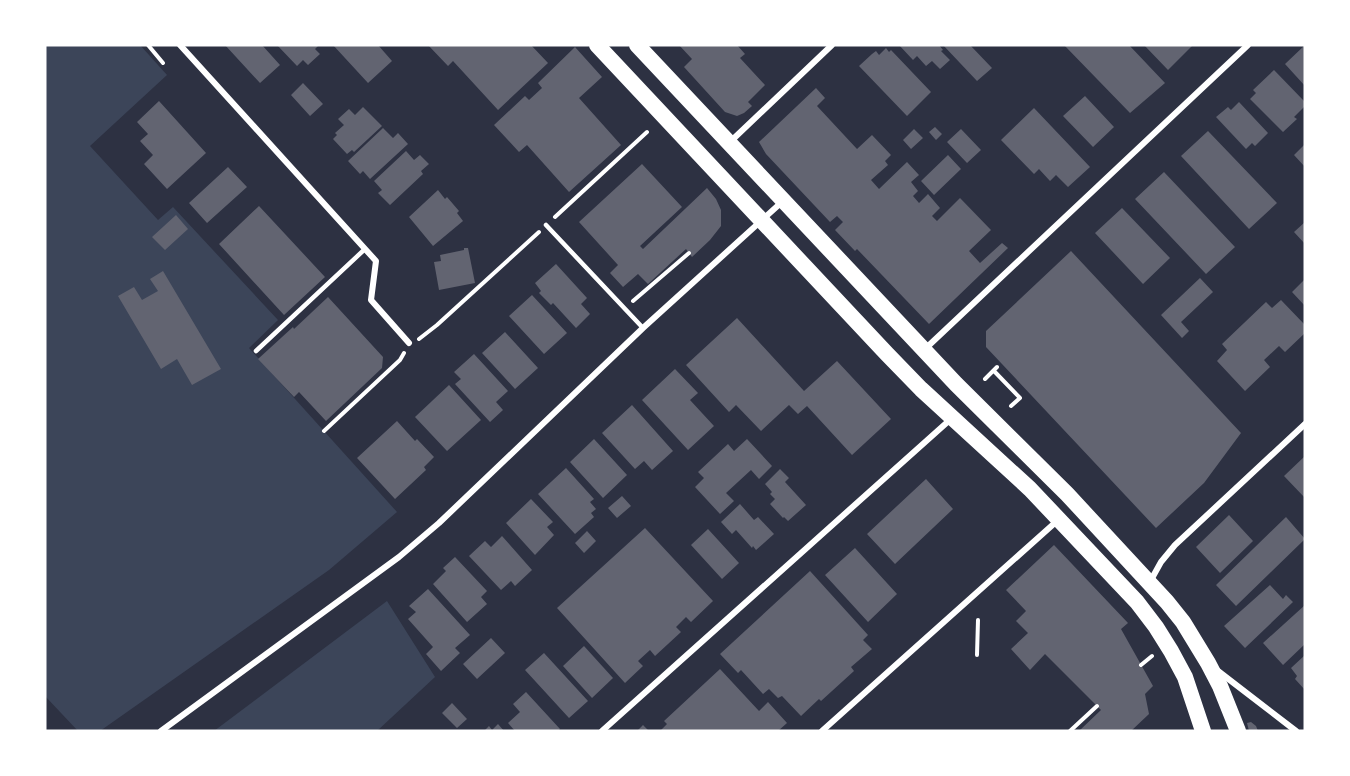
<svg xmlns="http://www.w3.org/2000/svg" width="1350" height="776" font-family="'Varela Round',sans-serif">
	<rect width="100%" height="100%" fill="#2d3142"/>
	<!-- green -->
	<path fill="#3c4559" d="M45,45H140L167,75L90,146L158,220L173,207L278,320L249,348L397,512L329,570L100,731H78L45,696Z
		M387,601L435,677L377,731H214Z"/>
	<!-- building -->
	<path fill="#626471" d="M225,45H262L280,65L260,83Z
		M277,45H317L318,46L315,49L320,54L308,65L303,60L297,66Z
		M333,45H378L392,61L368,83Z
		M428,45H531L548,63L498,110L453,61L448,66Z
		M679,45H737L745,54L740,58L765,85L748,102L752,106L744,113L737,116L725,112L684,67L692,59Z
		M899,45H939L943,50L941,51L950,60L940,69L932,61L926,66L917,56L913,60Z
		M943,45H970L992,68L977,81Z
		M1064,45H1129L1165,83L1130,113Z
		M1144,45H1193L1168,70Z
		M1305,45V86L1285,64Z
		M575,47L602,77L579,98L621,145L569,192L527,145L519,152L494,125L525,96L529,100L542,88L538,83Z
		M886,48L889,52L891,50L931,92L907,116L859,66L872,54L876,51L879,55Z
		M1274,70L1305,102V106L1294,117L1297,119L1283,132L1250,99L1256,93L1253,90Z
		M303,83L323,104L310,116L291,95Z
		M816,88L825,98L817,106L857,149L872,135L891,155L885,161L888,165L871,180L879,189L907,162L919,175L911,182L918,191L913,196L919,203L928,194L940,208L932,216L937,221L960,198L991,230L969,251L980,263L1002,243L1008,248L929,324L857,249L855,251L835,230L843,222L837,216L830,222L766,154L759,142Z
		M1085,96L1114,127L1093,147L1063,116Z
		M159,101L206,153L167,189L144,164L153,155L140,141L148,134L137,122Z
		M1239,102L1268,133L1255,146L1252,143L1246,149L1216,117L1228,107L1231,110Z
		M363,107L382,126L354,152L352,150L347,154L333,139L337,135L335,133L344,125L338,119L349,109L355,115Z
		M1034,108L1090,167L1068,187L1056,175L1050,181L1039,169L1034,174L1001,140Z
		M935,127L942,134L936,140L929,132Z
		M383,128L393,138L398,133L408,144L370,179L363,171L360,174L348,161Z
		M914,129L923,138L911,149L903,140Z
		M961,129L981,150L967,163L947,142Z
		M1208,131L1277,203L1249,229L1181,156Z
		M1305,144V167L1294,155Z
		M406,151L414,160L420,155L429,164L421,171L423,174L390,205L378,193L382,190L374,181Z
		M948,155L961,169L934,195L921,181Z
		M642,164L682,207L640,246L643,249L707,188L716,199L721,210V226L710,240L692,257L686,249L648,284L638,274L623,287L610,273L618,265L579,222Z
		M228,167L247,187L207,223L189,203Z
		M1164,172L1235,247L1206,274L1135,199Z
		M438,190L445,199L447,197L459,211L457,213L463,221L433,246L409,217Z
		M259,206L325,277L284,315L219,244Z
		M1122,208L1170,258L1143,284L1095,233Z
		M176,215L188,229L165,250L152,237Z
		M1305,222V244L1294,232Z
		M464,248H468L475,283L439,290L434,262L441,261L440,255L464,250Z
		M1071,251L1241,433L1204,483L1156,528L986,347V331Z
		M556,264L587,298L581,304L590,314L576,328L553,303L551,305L539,293L541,291L535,283Z
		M163,271L221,369L192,385L177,359L161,369L118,296L134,287L142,300L158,291L150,279Z
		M1200,278L1213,292L1181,322L1189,331L1182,338L1161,315Z
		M1305,279V306L1292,292Z
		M532,295L567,333L544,354L509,316Z
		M328,297L383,357L382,368L326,421L299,392L294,397L258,359L293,327L294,329Z
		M1281,300L1305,325V333L1285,352L1279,346L1264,360L1270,367L1245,391L1217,361L1227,350L1222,344L1266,302L1272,308Z
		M737,318L804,391L837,361L891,419L852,455L807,406L798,414L789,405L761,431L736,405L729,412L686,365Z
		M505,332L538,368L515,389L482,353Z
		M474,354L508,391L496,402L503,410L490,422L455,384L461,379L454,372Z
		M675,369L698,393L690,400L714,426L688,450L642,400Z
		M449,385L481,420L447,451L415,417Z
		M632,405L673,451L652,470L644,461L635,469L602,433Z
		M397,421L415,441L417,439L434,457L424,467L426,470L395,499L357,458Z
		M594,439L627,475L603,498L570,462Z
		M747,439L772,466L759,479L751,470L726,493L734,501L720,514L695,487L704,478L698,472L728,444L734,451Z
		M1305,456V498L1284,476Z
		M566,468L594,499L590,502L596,509L591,513L594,517L575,534L538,494Z
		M780,469L789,478L785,482L806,505L788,521L784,517L783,518L770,504L775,499L770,494L772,492L765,484Z
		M926,479L953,509L895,564L867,534Z
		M622,496L631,506L617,518L608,508Z
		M531,499L553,522L547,527L554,535L535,555L506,523Z
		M740,504L754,520L758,517L774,534L756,550L753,546L752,548L736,530L732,534L721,522Z
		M1229,515L1253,541L1220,573L1196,547Z
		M1286,517L1305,539L1236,606L1216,585Z
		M645,528L713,601L691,622L686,617L676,627L681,632L655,656L650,650L638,661L643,666L625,683L557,608Z
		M708,529L739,563L722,579L691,545Z
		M587,531L596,541L584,553L575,543Z
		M502,536L532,570L515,586L511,581L501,590L469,556L485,541L491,547Z
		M1054,545L1128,623L1121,629L1153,686L1145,694L1149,714L1131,731H1079L1101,710L1045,654L1030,670L1011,649L1028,633L1016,621L1026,611L1006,590Z
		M855,548L897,594L868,622L825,575Z
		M455,557L487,591L481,597L487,604L467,622L433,584L446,571L443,568Z
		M810,571L868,635L863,640L872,649L851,667L854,671L821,701L819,699L801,716L782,696L778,698L769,689L763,694L741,670L738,673L720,654Z
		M1270,585L1283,599L1286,595L1293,602L1245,648L1224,626Z
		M428,589L470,635L455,648L460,653L441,671L426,654L433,647L408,619L416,612L409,606Z
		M1305,605V644L1283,665L1263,643Z
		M491,638L505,653L477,679L463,664Z
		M584,646L613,678L592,698L563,666Z
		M544,653L588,701L569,718L525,670Z
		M1305,655V690L1295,679L1297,676L1291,668Z
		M720,669L759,711L768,702L787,723L778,731H660L667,724L664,721Z
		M526,692L560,729L558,731H515L508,723L520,712L513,704Z
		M452,703L467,719L457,728L442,713Z
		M1251,722L1256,726L1258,731H1249L1247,723Z
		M498,724L504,731H484L489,726L492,730Z
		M643,725L649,731H637Z"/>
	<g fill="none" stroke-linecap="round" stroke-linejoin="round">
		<!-- path -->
		<path stroke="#fff" stroke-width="4" d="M148,45L163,63
			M555,217L647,132
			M633,301L689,253
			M419,339L437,325L539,232
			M994,371L1020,398L1011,406
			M985,379L997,367
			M324,431L400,360L404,353
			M977,655L978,620
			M1141,665L1152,656
			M1070,731L1097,706"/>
		<!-- service -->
		<path stroke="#fff" stroke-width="4.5" d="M546,225L643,328
			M256,351L365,249"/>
		<!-- minor -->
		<path stroke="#fff" stroke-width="6" d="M180,45L376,261L371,300L409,343
			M730,142L832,45
			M925,349L1248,45
			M1151,580L1161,562L1175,545L1305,424
			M1218,671L1296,731
			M161,731L399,557L439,523L643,328L783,201
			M602,731L952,418
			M822,731L1057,521"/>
		<!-- trunk -->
		<path stroke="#fff" stroke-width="16" d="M597,45L887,354L921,389L1030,489L1137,602L1156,627L1171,651L1185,677L1203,731
			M637,45L956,384L1067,494L1167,602L1183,622L1208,663L1220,686L1238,731"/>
	</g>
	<!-- border -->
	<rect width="1350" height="776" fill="none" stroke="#ffffff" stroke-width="93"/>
</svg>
